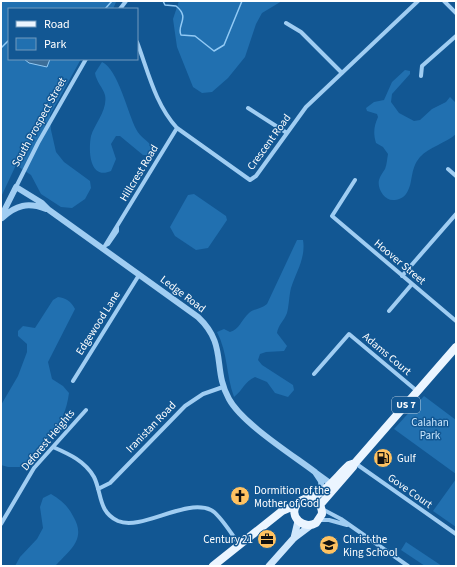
<svg xmlns="http://www.w3.org/2000/svg" width="457" height="567" font-family="'Source Sans 3',sans-serif">
	<rect width="100%" height="100%" fill="#125793"/>
	<!-- green -->
	<path fill="#2170b0" d="M1,1L116,2L113,9H9V59H81L50,115L51,130L56,152L64,162L90,181L91,188L85,199L72,208L61,207L41,194L31,175L16,165L1,197Z
		M179,1H282L262,13L256,24L245,57L228,78L212,92L202,93L193,87L177,47L173,19Z
		M102,62C118,69 128,114 136,129C140,138 150,141 154,150L149,155H143L120,136H116L111,144L116,159L111,171C90,180 88,152 91,136C95,123 108,110 105,95C103,88 96,81 95,73Z
		M405,70L410,71V74L392,94L391,102L399,113L414,121L420,120L432,109L446,102L450,97L456,103V134C446,143 429,147 420,157C409,170 414,183 406,194C403,198 398,200 393,200C384,200 377,188 379,180C380,176 383,172 385,169C387,164 387,159 388,154L383,147L376,143C373,133 374,126 378,117L377,114L367,111L366,108L374,102L384,100L392,82Z
		M194,194L226,216L227,220L208,248L196,250L175,236L170,227L188,195Z
		M297,240H303C306,258 296,272 291,288C289,296 289,306 287,313C284,321 278,325 277,333L287,346L284,351L266,352L260,354L258,360L262,365L293,385L294,390L288,397L275,393L267,382L255,377C244,382 243,390 234,397C226,375 228,353 217,332L224,329L230,332C239,330 242,319 249,313C253,309 261,309 267,304Z
		M58,297C66,298 71,301 75,309L48,362L52,379L63,386L69,393C65,425 46,444 25,467H8L1,465V405L18,376L27,352V344L18,336V331L23,326L35,328L53,300Z
		M424,396L456,420V474L394,429Z
		M456,479V527L433,511Z
		M51,494C61,500 68,506 73,516C87,539 70,550 55,566H15L20,557L37,539L43,528L40,507L43,498Z
		M406,542L442,566H425L401,550Z"/>
	<!-- water -->
	<path fill="#3b6d98" stroke="#92caf5" d="M24,59H50L47,67L29,63Z"/>
	<g fill="none" stroke-linecap="round" stroke-linejoin="round">
		<!-- stream -->
		<path stroke="#92caf5" stroke-width="1.5" d="M163,1L165,5L176,6C191,18 176,25 181,35L195,36L214,51L224,45L242,1
			M105,9L112,1
			M1,48L8,41"/>
		<!-- minor -->
		<path stroke="#a0cdf2" stroke-width="4" d="M444,1L456,13
			M120,9L126,1
			M286,23L301,32L342,73
			M137,42C148,71 155,104 177,128L250,180L256,176L306,107L418,1
			M421,76L422,66L456,36
			M248,108L287,133
			M448,169L456,176
			M355,180L332,216L456,321
			M16,187L38,143L86,59
			M106,245L108,244L117,231V227
			M103,249L177,128
			M402,276L456,214
			M389,311L412,284
			M314,374L349,334L417,391
			M73,381L139,275
			M53,447C69,454 85,461 94,477C102,493 98,512 118,521C142,531 185,498 211,510C220,514 233,537 240,545
			M355,463L456,534
			M98,489L110,483L185,406L203,394L223,387
			M322,509L341,519L408,566
			M319,520H329L347,525
			M1,524L34,468L86,410"/>
		<!-- tertiary -->
		<path stroke="#a0cdf2" stroke-width="6" d="M1,217L16,187L42,203L49,210L198,317C228,345 212,369 229,399C242,423 291,454 315,472L321,481L322,491
			M2,218C16,205 28,202 46,209
			M316,473L334,486"/>
		<!-- secondary -->
		<path stroke="#cfe7fc" stroke-width="7" d="M294,538L298,521
			M269,566L294,538L310,526"/>
		<!-- primary -->
		<path stroke="#ebf5ff" stroke-width="8" d="M310,498C318,500 322,506 322,514L316,523C304,530 288,517 297,504C302,497 310,499 317,495C329,488 339,474 349,465L355,463L456,347
			M320,505L353,467
			M213,566L282,511L296,505"/>
	</g>
	<!-- icons -->
	<defs>
		<symbol id="fuel-disc" viewBox="-11 -11 22 22"><circle r="9.5" fill="#ffc261" stroke="#125793"/><path d="M-5.5-6h7V0h2V4h1.3V-2.5L3-4.5l.8-.8L6-3V5H2.5V1h-1V6h-7ZM-4.2-4.7v3.2H.2V-4.7Z" fill="#111"/></symbol>
		<symbol id="church-disc" viewBox="-11 -11 22 22"><circle r="9.5" fill="#ffc261" stroke="#125793"/><path d="M-1.2-6h2.4v3.5h3.3v2.4h-3.3V6h-2.4V-.1h-3.3v-2.4h3.3Z" fill="#111"/></symbol>
		<symbol id="office-disc" viewBox="-11 -11 22 22"><circle r="9.5" fill="#ffc261" stroke="#125793"/><path d="M-6-3h4V-5.5h4V-3h4V5H-6ZM-1-4.5V-3h2v-1.5ZM-6 0V1H6V0Z" fill="#111"/></symbol>
		<symbol id="school-disc" viewBox="-11 -11 22 22"><circle r="9.5" fill="#ffc261" stroke="#125793"/><path d="M0-5L7-2L0 1L-7-2ZM-4 1L0 2.5L4 1V4Q0 6-4 4Z" fill="#111"/></symbol>
	</defs>
	<g fill-rule="evenodd">
		<use href="#fuel-disc" x="372" y="447" width="22" height="22"/>
		<use href="#church-disc" x="229" y="485" width="22" height="22"/>
		<use href="#office-disc" x="256" y="528" width="22" height="22"/>
		<use href="#school-disc" x="318" y="534" width="22" height="22"/>
	</g>
	<g text-anchor="middle" dominant-baseline="central" stroke-width="3" stroke-linejoin="round" paint-order="stroke">
		<!-- shield labels -->
		<rect fill="#125793" stroke="#b8cddf" stroke-width="1" x="392" y="397" width="28" height="16" rx="3"/>
		<g font-size="10" font-weight="bold" fill="#fff">
			<text x="406" y="405">US 7</text>
		</g>
		<!-- street labels -->
		<g font-size="11" fill="#fff" stroke="#125793">
			<text transform="translate(39 122) rotate(-61)">South Prospect Street</text>
			<text transform="translate(269 142) rotate(-54)">Crescent Road</text>
			<text transform="translate(139 173) rotate(-59)">Hillcrest Road</text>
			<text transform="translate(400 262) rotate(40)">Hoover Street</text>
			<text transform="translate(183 294) rotate(37)">Ledge Road</text>
			<text transform="translate(98 323) rotate(-58)">Edgewood Lane</text>
			<text transform="translate(387 354) rotate(40)">Adams Court</text>
			<text transform="translate(151 427) rotate(-46)">Iranistan Road</text>
			<text transform="translate(48 440) rotate(-50)">Deforest Heights</text>
			<text transform="translate(410 491) rotate(35)">Gove Court</text>
		</g>
		<!-- park labels -->
		<g font-size="11" fill="#c8e5fd" stroke="#125793">
			<text x="430" y="422">Calahan<tspan x="430" dy="13">Park</tspan></text>
		</g>
		<!-- poi labels -->
		<g font-size="11" fill="#fff" stroke="#125793" text-anchor="start">
			<text x="397" y="458">Gulf</text>
			<text x="254" y="490">Dormition of the<tspan x="254" dy="13">Mother of God</tspan></text>
			<text x="253" y="539" text-anchor="end">Century 21</text>
			<text x="343" y="539">Christ the<tspan x="343" dy="13">King School</tspan></text>
		</g>
	</g>
	<!-- border -->
	<rect width="457" height="567" fill="none" stroke="#ffffff" stroke-width="4"/>
	<!-- legend -->
	<rect x="8" y="8" width="130" height="52" fill="#125793" stroke="#719abe"/>
	<rect x="16" y="21" width="20" height="6" fill="#ebf5ff" stroke="#719abe"/>
	<text x="44" y="28" font-size="12" fill="#ffffff">Road</text>
	<rect x="16" y="38" width="20" height="12" fill="#2170b0" stroke="#719abe"/>
	<text x="44" y="48" font-size="12" fill="#ffffff">Park</text>
</svg>
